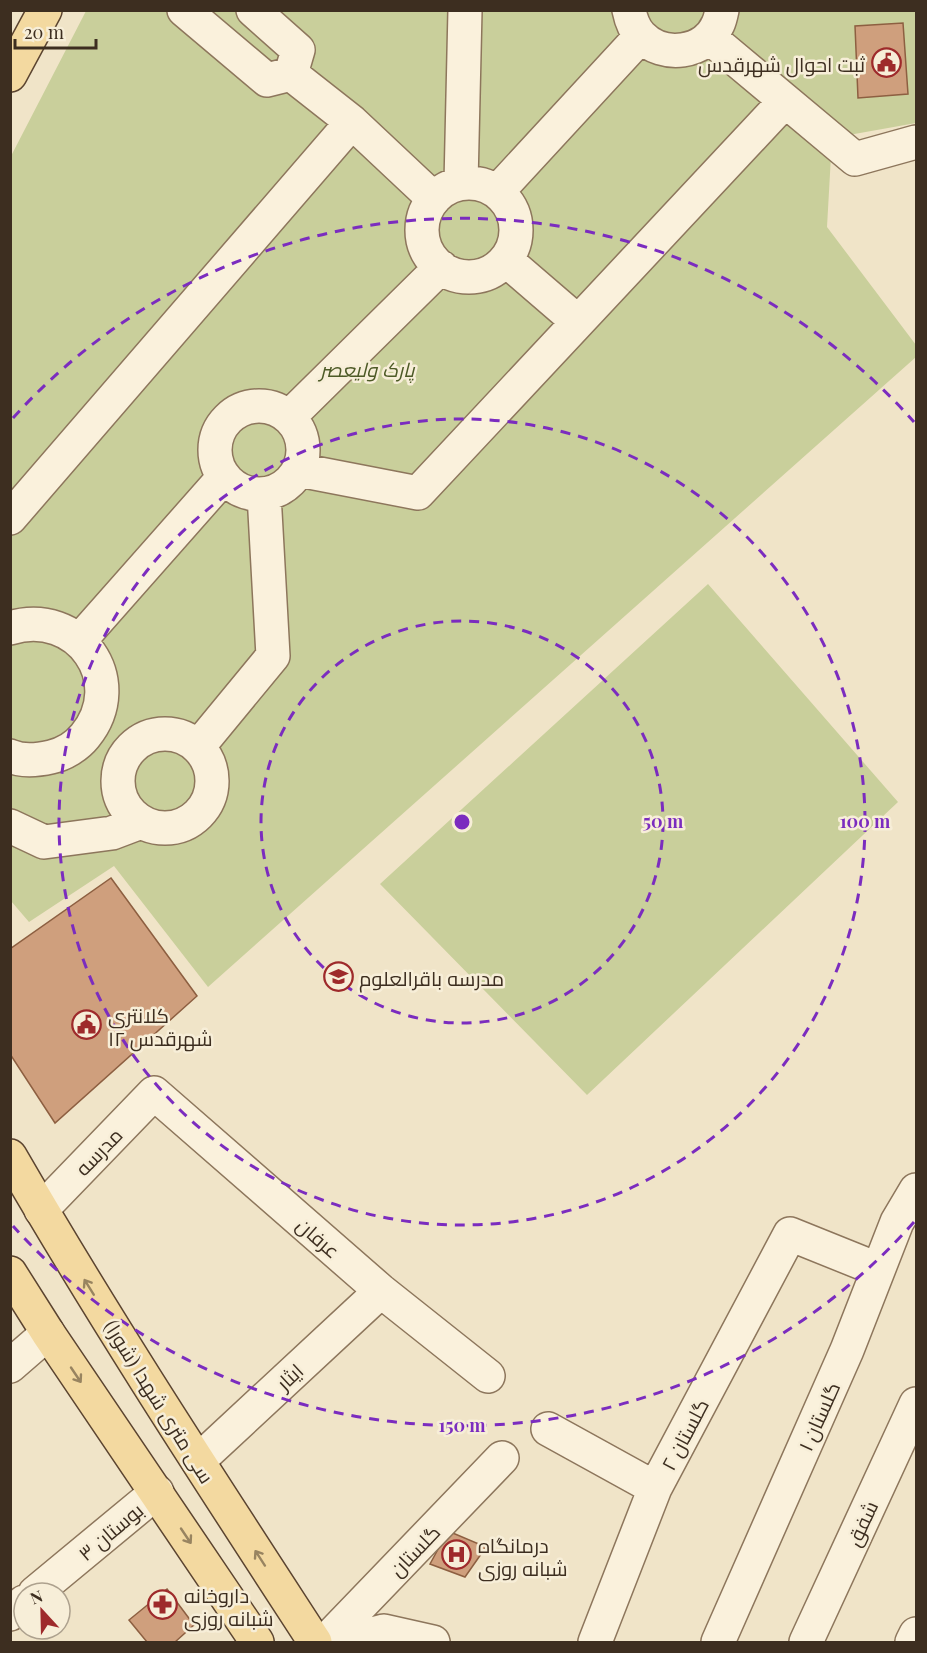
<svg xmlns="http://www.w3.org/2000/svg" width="927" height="1653" font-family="'Playfair Display',Cairo,serif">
	<rect width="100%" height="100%" fill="#f0e4c8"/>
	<!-- green -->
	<path fill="#c9cf9b" d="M86,11H916V123L832,138L827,227L916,345V357L208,987L114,866L29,922L11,901L10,158Z
		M708,584L898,802L587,1095L380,884Z"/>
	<!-- building -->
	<path fill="#cf9f7d" stroke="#8d5f41" stroke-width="1.5" d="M903,23L908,94L858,98L855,26Z
		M111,878L197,996L55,1123L10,1054V949Z
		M448,1531L486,1547L465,1577L430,1564Z
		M167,1589L194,1625L175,1642H147L129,1620Z"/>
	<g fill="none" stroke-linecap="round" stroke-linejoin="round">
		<defs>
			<path id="minor" d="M184,10L267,80L291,74
				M253,10L298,50L291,74L352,122L434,199
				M629,10C631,20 634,29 641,36C663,59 705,54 718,24C720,20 721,15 722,10
				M709,37L855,159L916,142
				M461,183L465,10
				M422 230a47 47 0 1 1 94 0a47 47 0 1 1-94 0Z
				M497,192L641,36
				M506,260L578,322
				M215 450a44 44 0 1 1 88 0a44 44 0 1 1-88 0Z
				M289,417L441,267
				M299,470L418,493L785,101
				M10,518L352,122
				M10,628C78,607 130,681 85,736C77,746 64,754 51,757C38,760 23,762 10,756
				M80,640L224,477
				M118 781a47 47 0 1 1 94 0a47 47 0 1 1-94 0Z
				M198,747L273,656L264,494
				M10,826L44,842L112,833L141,822
				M41,1210L154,1093L381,1291L488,1376
				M10,1366L48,1333
				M548,1429L655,1488
				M198,1461L381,1291
				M35,1593L157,1492
				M10,1614L24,1602
				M325,1642L502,1458
				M343,1642L384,1631L433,1642
				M595,1642L655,1488L790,1234L877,1269
				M718,1642L847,1350L897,1222L916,1190
				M806,1642L916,1404
				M912,1642L916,1634"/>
			<path id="major" d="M10,75L45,10
				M10,1156C106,1322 211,1482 315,1642
				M10,1273L48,1333L257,1642"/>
		</defs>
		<!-- minor casing -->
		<use href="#minor" stroke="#8d765c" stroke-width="36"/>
		<!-- major casing -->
		<use href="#major" stroke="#5b4430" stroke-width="36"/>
		<!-- minor -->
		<use href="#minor" stroke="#faf1dc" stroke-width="33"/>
		<!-- major -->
		<use href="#major" stroke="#f3d9a0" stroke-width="33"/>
	</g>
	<!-- one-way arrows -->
	<defs><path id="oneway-shaft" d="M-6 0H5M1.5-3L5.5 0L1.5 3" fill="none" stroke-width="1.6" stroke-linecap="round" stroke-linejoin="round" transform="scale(1.5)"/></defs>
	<g stroke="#988460">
		<use href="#oneway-shaft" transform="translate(89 1287) rotate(-122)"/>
		<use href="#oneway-shaft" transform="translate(76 1375) rotate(56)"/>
		<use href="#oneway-shaft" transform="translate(186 1536) rotate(56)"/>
		<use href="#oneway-shaft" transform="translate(260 1558) rotate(-123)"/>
	</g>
	<!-- distance rings -->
	<g fill="none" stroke="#7b2cbf" stroke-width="3" stroke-dasharray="10 8">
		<circle cx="462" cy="822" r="201"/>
		<circle cx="462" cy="822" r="403"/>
		<path d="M914 1222A604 604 0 0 1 13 1226M13 418A604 604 0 0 1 914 422"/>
	</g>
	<!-- icons -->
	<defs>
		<symbol id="civic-ring" viewBox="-11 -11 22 22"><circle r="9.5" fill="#f7eed8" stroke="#9e2a2b" stroke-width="1.5"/><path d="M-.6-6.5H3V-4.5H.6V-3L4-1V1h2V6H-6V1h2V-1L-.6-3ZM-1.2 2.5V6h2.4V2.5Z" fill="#9e2a2b"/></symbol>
		<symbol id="school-ring" viewBox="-11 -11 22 22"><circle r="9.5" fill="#f7eed8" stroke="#9e2a2b" stroke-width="1.5"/><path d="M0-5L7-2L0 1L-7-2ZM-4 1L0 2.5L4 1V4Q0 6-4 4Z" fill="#9e2a2b"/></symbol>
		<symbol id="hospital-ring" viewBox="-11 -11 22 22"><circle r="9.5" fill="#f7eed8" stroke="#9e2a2b" stroke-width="1.5"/><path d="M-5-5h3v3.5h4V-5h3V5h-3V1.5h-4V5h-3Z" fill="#9e2a2b"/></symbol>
		<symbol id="pharmacy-ring" viewBox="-11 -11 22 22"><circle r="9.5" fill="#f7eed8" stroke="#9e2a2b" stroke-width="1.5"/><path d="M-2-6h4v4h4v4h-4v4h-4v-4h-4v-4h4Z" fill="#9e2a2b"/></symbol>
	</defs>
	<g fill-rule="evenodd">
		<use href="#civic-ring" x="870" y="46" width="33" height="33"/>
		<use href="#school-ring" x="322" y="960" width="33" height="33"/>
		<use href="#civic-ring" x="70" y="1008" width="33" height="33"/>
		<use href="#hospital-ring" x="440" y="1538" width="33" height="33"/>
		<use href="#pharmacy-ring" x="146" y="1588" width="33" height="33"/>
	</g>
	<g text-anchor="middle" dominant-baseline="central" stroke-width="5" stroke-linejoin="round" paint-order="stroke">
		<!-- poi labels -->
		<g font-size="20" fill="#3d2e20" stroke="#f7eed8" text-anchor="start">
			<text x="865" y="63" text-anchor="end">ثبت احوال شهرقدس</text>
			<text x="359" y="977">مدرسه باقرالعلوم</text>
			<text x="108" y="1014">کلانتری<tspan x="108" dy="23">۱۲ شهرقدس</tspan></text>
			<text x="478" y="1544">درمانگاه<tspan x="478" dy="23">شبانه روزی</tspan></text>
			<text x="184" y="1594">داروخانه<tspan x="184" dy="23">شبانه روزی</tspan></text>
		</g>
		<!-- park labels -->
		<g font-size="20" font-style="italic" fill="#4d5a26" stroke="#f7eed8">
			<text x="367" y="368">پارک ولیعصر</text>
		</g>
		<!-- street labels -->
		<g font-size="20" fill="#3d2e20" stroke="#f7eed8">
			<text transform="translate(98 1151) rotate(-46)">مدرسه</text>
			<text transform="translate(319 1237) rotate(41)">عرفان</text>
			<text transform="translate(289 1376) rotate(-43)">ایثار</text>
			<text transform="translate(160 1401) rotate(58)">سی متری شهدا (شورا)</text>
			<text transform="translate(818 1416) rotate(-66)">گلستان ۱</text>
			<text transform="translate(684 1434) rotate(-62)">گلستان ۲</text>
			<text transform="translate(861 1523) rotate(-65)">شفق</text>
			<text transform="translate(110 1531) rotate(-40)">بوستان ۳</text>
			<text transform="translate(414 1550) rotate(-46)">گلستان</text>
		</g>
	</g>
	<circle cx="462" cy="822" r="9" fill="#7b2cbf" stroke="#f7eed8" stroke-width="3"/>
	<g font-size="18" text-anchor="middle" font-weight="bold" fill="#7b2cbf" stroke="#f7eed8" stroke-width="5" stroke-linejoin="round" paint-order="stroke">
		<text x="663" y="828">50 m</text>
		<text x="865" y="828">100 m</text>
		<text x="462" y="1432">150 m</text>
	</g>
	<!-- border -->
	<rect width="927" height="1653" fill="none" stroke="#3d2e20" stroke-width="24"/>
	<!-- north arrow -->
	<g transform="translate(42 1611) rotate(338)"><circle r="28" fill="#f7eed8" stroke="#ada18e" stroke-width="1.5"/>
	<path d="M0-4.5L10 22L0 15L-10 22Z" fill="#9e2a2b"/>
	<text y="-9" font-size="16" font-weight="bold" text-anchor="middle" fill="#3d2e20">N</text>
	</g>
	<!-- scale -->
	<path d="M15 39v9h81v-9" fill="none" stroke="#3d2e20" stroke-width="3"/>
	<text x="24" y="39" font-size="18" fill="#3d2e20" stroke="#f7eed8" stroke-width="4.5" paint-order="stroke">20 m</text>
</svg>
